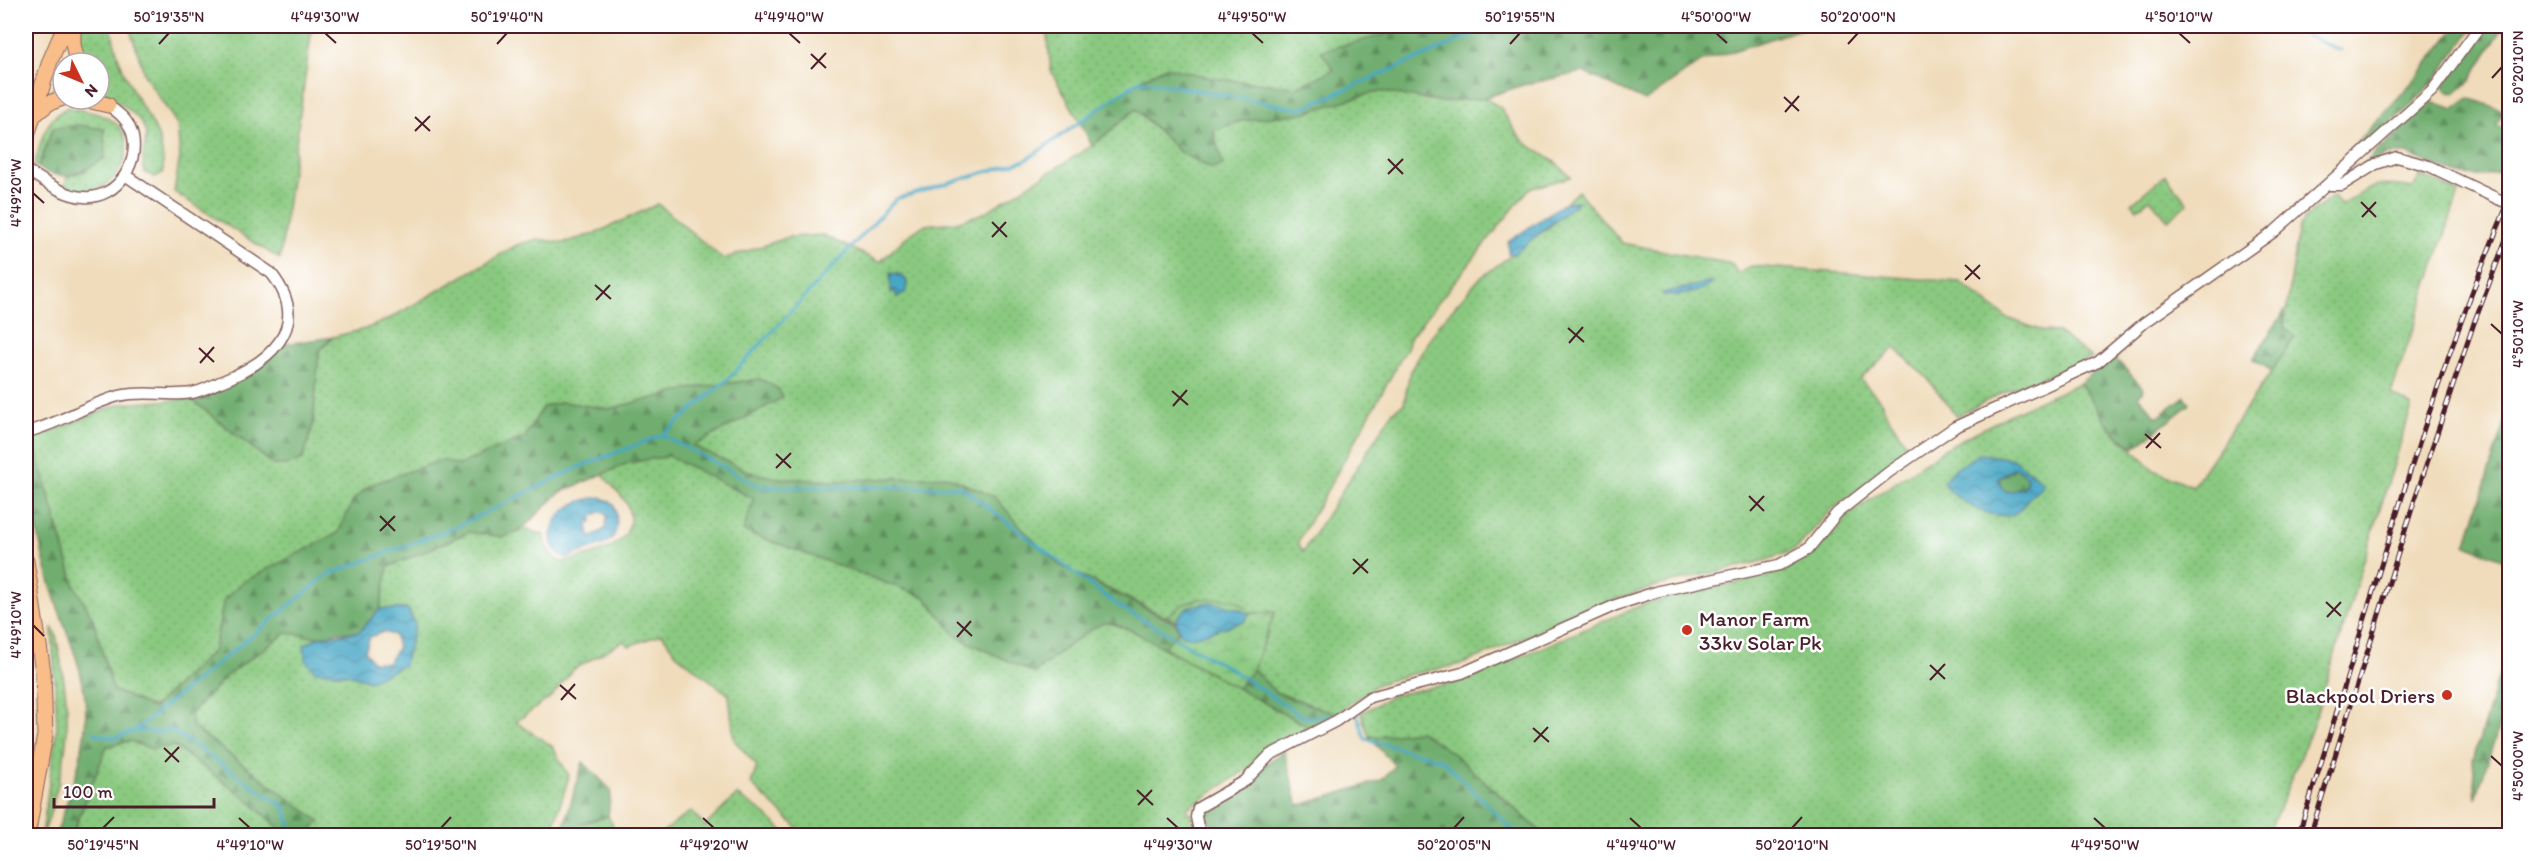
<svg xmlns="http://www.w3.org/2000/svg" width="2535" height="861" font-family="Itim,sans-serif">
	<defs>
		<pattern id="grass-dots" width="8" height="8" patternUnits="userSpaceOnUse" patternTransform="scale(1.5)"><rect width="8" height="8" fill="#8ac980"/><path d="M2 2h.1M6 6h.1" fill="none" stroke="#79ac6f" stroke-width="1.8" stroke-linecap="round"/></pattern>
		<pattern id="forest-firs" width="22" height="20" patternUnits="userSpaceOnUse" patternTransform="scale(1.5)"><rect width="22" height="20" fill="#6fad6e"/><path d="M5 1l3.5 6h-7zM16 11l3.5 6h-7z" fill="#5d8c5b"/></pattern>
		<pattern id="wetland-marsh" width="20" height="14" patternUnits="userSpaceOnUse" patternTransform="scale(1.5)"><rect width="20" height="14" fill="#8ac980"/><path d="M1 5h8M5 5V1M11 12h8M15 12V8" fill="none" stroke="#79ac6f"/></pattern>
		<pattern id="water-waves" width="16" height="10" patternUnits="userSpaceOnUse" patternTransform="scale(1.5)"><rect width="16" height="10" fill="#47a7c6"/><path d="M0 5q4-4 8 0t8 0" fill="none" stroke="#3d87a1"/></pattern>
	</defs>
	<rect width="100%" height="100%" fill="#fff"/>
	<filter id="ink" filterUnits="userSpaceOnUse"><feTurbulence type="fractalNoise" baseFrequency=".0167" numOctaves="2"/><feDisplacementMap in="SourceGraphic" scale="12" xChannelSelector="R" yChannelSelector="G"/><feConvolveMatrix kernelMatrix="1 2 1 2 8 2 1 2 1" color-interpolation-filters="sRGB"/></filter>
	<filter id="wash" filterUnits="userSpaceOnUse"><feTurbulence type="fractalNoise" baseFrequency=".008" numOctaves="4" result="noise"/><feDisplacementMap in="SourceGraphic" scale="24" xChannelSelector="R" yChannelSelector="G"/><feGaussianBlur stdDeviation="1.35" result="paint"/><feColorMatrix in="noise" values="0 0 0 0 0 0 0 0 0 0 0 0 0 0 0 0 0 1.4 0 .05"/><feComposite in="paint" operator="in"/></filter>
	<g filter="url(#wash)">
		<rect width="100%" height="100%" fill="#f0dcbb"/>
		<!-- grass -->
		<path fill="url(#grass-dots)" stroke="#6a7456" stroke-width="1.5" d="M77,26H111C114,44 121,67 129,83C146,119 165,129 163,173L155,177L145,173C140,159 145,151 146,137C147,116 112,100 99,87V63H83Z
			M129,26H317L312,27L280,259L174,192L180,157L177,124L145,76Z
			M1046,26H1418L1322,51L1334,70L1297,87L1211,78L1166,67L1140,80L1080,122L1051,71Z
			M67,55L72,63H63V92L54,95L51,92L64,57Z
			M1378,91L1442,102L1484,98L1500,107L1517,134L1527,144L1555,162L1571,177L1529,189L1411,336L1407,348L1298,542L1303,552L1393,411L1404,404L1410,371L1440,323L1479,279L1553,224L1576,202H1566L1578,191L1622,243L1732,264L1738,274L1751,266L1960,282L2007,318L2043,331L2058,332L2092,358L2002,393L1957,416L1927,378L1895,348L1860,379L1883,403L1884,411L1910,449L1830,511L1796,549L1767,560L1660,585L1605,603L1463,664L1407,675L1378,684L1336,714L1275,692L1253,669L1275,612L1168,616L1177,622L1059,565L1031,538L830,481L776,478L750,472L693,446L782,398L760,379L694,388L609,409L562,402L543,407L526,437L459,465L354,499L338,533L243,582L224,600L214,650L153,708L113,690L93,619L74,584L33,439L119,404L191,399L274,465H288L313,425L319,351L333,337L365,329L389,319L517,245L538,239L563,243L596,233L658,204L723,259L789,237L823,235L880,262L906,237L924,225L956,222L984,213L1092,146L1135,109L1181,153L1223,165L1213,131L1239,121L1303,113Z
			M68,107C83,111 100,112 113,121C144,143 116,194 82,192C77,192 70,188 65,186L67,176L86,171L53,128L38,167L34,166C42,140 43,120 68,107Z
			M2165,175L2188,203L2168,220L2150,199L2137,209L2132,203Z
			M2421,175L2459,193L2391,394L2412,406L2312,728L2270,830V835H1539L1540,831L1454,754L1420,731L1369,737L1361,713L1394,695L1463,681L1644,604L1779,573L1806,559L1833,534L1849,514L1949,446L2015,412L2080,383L2110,428L2156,471L2193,486L2295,337L2284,327L2299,226L2312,212L2334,196L2341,206C2372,186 2376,181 2413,188Z
			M669,456L755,499L744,531L925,597L957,637L1034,673C1048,663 1093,623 1106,623C1114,623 1125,628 1133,631L1312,729L1273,746L1248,769L1186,809L1191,815L1196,835H805L751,784L757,766L734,740L729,695L676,654L662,634L629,646L623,641L574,669L551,697L516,722L552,746L569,776L551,835L309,836L308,834L319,821L193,727L190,715L227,675L286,633L319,637L304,645L336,674H349L370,681L403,665L415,625L408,609H380L388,567L469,532L504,537L522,529L543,534C547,547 549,558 563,562C590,555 641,547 628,507C624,495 609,485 603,474L628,463Z
			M52,627L56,635C68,697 74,733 55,795C51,808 49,823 42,835L57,726Z
			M130,741L152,749L174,746L247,799L287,835L72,836L107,746Z
			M737,795L765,814L787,835H659L691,811L705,826Z
			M608,816L618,835L562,836L563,829Z"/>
		<!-- forest -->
		<path fill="url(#forest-firs)" stroke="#5c664c" stroke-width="1.5" d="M1418,26H1810L1702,61L1645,101L1583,72L1523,85L1484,98L1442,102L1378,91L1303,113L1239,121L1213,131L1223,165L1212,169L1181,153L1136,109L1092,146L1080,122L1140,80L1166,67L1211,78L1296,87L1334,70L1321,51Z
			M2457,26H2474L2436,79L2407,109L2348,159L2345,156L2416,78Z
			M2489,26H2504L2470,81L2456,93L2448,92L2443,87Z
			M2469,98L2504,111L2496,125L2509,130V158L2504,171L2482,176L2459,175L2407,154H2388L2356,171L2432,102L2453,110Z
			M78,125L104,129L105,158C83,172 61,185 38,167L53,128Z
			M2284,312V327L2295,337L2272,371L2253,359Z
			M333,337L319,351L313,425L303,459L288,465H274L191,399L227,388L259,368L285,344Z
			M2114,357L2144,389L2138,396L2157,417L2185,396L2190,404L2134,448L2110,428L2080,383Z
			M760,379L779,389L782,398L693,446L750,472L776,478L830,481L947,476L995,497L1031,538L1059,565L1177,624L1178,632L1275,612L1253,669L1275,692L1336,714L1312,729L1133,631C1125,628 1114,623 1106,623C1093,623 1048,663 1034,673L957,637L925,597L743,531L754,499L669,456L628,463L559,493L522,529L504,537L469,532L388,567L380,609L359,632H338L319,637L286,633L227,675L190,714L193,727L319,821L309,835H287L247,799L174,746L152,749L130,741L107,746L72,835H56C70,792 90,745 85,698C81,660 63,626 52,590C40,549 26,484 26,442L33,439L74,584L93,619L113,690L153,708L214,650L224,600L243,582L338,533L354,499L370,485L441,460L459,465L525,437L543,407L562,402L609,409L694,388Z
			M2509,407V562L2466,545Z
			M2017,467L2027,478L2024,488L2009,492L2002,489L1998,479Z
			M26,626L28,692L26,713Z
			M2509,642V694L2476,798L2473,760Z
			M1420,731L1454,754L1540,831L1539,836L1235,835L1208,822L1207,810L1284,750L1298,806L1382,780L1395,766L1369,737Z
			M583,762L611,790L608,816L563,829Z"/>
		<!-- wetland -->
		<path fill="url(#wetland-marsh)" stroke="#6a7456" stroke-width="1.5" d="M1200,599C1219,599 1241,595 1250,614L1275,612L1253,669L1237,688L1164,647L1178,632L1177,622L1167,616L1184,604Z"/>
		<!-- water -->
		<path fill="url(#water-waves)" stroke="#486378" stroke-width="1.5" fill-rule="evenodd" d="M1566,202H1578L1514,254L1508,253V242Z
			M890,273L901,275L907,281L906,292L897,297L894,290L891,293Z
			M1713,282C1701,294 1681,295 1665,296L1662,293Z
			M1980,454L2014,459L2043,482C2042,490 2038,490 2032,495C2026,500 2023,508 2016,513C1997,524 1952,500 1943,482L1956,468ZM2013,468H2017L2027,478L2024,488L2009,492L2002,489L1998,479Z
			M601,497L614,504C626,549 599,543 567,558C541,548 550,521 569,507C579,500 589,499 601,497ZM602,511L607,516L605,529L590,538L587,525L592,522V516Z
			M1210,602L1239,609L1249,614L1245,621L1190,638L1180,633L1176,621C1183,606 1195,605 1210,602Z
			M380,609H408L415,625L404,665L370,681L349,674L315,671L306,661L304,645L319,637L359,632ZM383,632L394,635L398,647L388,663L373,662L365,652L370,637Z"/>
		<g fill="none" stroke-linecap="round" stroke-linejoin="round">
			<!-- stream -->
			<path stroke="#47a7c6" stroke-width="3" d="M2284,26L2340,50
				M663,435L729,378L896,199L1026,160L1140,80L1300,109L1477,33L1511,26
				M1354,712L1359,719L1365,739L1442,760L1519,836
				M134,731L327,575L458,526L581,466L662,435L761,487H961L1117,605L1232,670L1303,717H1335
				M94,733L114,738L134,731L161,732L169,729C209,753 244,783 284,806L294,836"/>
		</g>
	</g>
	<g filter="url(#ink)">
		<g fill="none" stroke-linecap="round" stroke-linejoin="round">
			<defs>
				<path id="minor" d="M26,170C43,180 63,196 84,197C118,200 144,158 130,128C126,118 117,112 108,105
					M2329,185H2342L2376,164L2397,157L2429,166L2498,199
					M26,432C58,425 87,404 119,396C143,390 168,397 192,393C202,391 209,387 218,383C267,364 315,328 271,273L125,175
					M1200,836L1196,817L1198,808L1245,781L1270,755L1336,721L1370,697L1462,673L1616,605L1659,591L1779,565L1808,549L1837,513L1889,472L1955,427L2098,362L2144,323L2275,231L2432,91L2480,26"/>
				<path id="highway" d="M73,26V44L77,63
					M83,99L108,105
					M33,116L49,103L63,98
					M26,139L50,61L65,26
					M26,561L43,672L45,735L27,836"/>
			</defs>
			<!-- minor casing -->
			<use href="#minor" stroke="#84615d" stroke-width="13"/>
			<!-- highway casing -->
			<use href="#highway" stroke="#84615d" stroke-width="17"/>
			<!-- minor -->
			<use href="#minor" stroke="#fff" stroke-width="10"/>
			<!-- highway -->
			<use href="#highway" stroke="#f8bd89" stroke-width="15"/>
			<defs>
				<path id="rail" d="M2298,836C2367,623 2421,404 2510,199
					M2310,836L2414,502L2474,323L2510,229"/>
			</defs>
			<!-- rail casing -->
			<use href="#rail" stroke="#4a1f2b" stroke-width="5"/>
			<!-- rail -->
			<use href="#rail" stroke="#fff" stroke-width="3" stroke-dasharray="9" stroke-linecap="butt"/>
			<defs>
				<path id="minor-bridge" d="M2498,199L2510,204"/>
			</defs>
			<!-- minor-bridge casing -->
			<use href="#minor-bridge" stroke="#84615d" stroke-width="13" stroke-linecap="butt"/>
			<!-- minor-bridge -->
			<use href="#minor-bridge" stroke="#fff" stroke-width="10"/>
		</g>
	</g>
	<!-- ticks -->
	<path fill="none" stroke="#4a1f2b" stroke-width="2" d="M325,33L336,43M789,33L800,43M1252,33L1263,43M1716,33L1727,43M2179,33L2190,43M159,44L169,33M497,44L507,33M1510,44L1520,33M1848,44L1858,33M811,54L826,68M811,69L826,53M2492,78L2502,67M1784,97L1799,111M1785,112L1799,96M415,117L430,131M415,131L430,116M1388,159L1403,174M1388,174L1403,159M33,193L44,203M2361,202L2376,217M2362,217L2376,202M992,222L1007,237M992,237L1006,222M1965,265L1980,279M1965,280L1980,265M595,285L611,299M596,300L610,285M2491,324L2502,334M1568,328L1584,342M1569,343L1583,327M199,348L214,362M200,363L214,347M1172,391L1188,405M1173,406L1187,390M2145,434L2161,448M2146,448L2160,433M776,454L791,468M776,468L791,453M1749,496L1764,511M1750,511L1764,496M380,516L395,531M380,531L395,516M1353,559L1368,573M1353,574L1368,559M2326,602L2341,616M2327,617L2341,602M957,622L972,636M33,625L44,636M957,637L971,621M1930,665L1945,679M1930,680L1945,664M560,685L576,699M561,700L575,684M1533,728L1549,742M1534,742L1548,727M164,748L179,762M2491,756L2502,766M165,762L179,747M1137,790L1153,805M1138,805L1152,790M239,818L250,828M703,818L714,828M1167,818L1178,828M1630,818L1641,828M2094,818L2105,828M103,828L114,817M441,828L451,817M1454,828L1464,817M1792,828L1802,817"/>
	<!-- markers -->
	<g fill="#c8321e" stroke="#fff" stroke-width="2">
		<circle cx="1687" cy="630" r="6"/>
		<circle cx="2447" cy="695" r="6"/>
	</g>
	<g text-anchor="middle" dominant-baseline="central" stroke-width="5" stroke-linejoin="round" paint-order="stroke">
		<!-- poi labels -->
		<g font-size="21" fill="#4a1f2b" stroke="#fff" text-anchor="start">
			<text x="1699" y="618">Manor Farm<tspan x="1699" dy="24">33kv Solar Pk</tspan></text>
			<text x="2435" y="695" text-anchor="end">Blackpool Driers</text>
		</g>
	</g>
	<!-- margin -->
	<rect width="2535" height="861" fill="none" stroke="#fff" stroke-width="66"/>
	<!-- north arrow -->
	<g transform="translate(81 81) rotate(133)"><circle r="28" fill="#ffffff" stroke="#b7a5aa" stroke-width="1.5"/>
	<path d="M0-4.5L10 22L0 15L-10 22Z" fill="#c8321e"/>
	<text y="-9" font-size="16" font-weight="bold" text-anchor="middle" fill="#4a1f2b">N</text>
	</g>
	<!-- scale -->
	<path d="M54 798v9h160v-9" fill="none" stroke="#4a1f2b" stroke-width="3"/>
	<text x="63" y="798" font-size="18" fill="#4a1f2b" stroke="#ffffff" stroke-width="4.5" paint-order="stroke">100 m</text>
	<rect x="33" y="33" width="2469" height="795" fill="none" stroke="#4a1f2b" stroke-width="2"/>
	<g font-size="15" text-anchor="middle" fill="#4a1f2b">
		<text x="169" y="22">50°19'35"N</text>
		<text x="325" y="22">4°49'30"W</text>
		<text x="507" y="22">50°19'40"N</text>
		<text x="789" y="22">4°49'40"W</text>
		<text x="1252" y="22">4°49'50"W</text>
		<text x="1520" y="22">50°19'55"N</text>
		<text x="1716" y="22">4°50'00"W</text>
		<text x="1858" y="22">50°20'00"N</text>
		<text x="2179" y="22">4°50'10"W</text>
		<text transform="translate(2518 67) rotate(-90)" y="5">50°20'10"N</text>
		<text transform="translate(16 193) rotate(-90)" y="5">4°49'20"W</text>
		<text transform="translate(2518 334) rotate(-90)" y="5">4°50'10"W</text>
		<text transform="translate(16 625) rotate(-90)" y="5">4°49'10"W</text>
		<text transform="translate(2518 766) rotate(-90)" y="5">4°50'00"W</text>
		<text x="103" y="850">50°19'45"N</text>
		<text x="250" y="850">4°49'10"W</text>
		<text x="441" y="850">50°19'50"N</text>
		<text x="714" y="850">4°49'20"W</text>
		<text x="1178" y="850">4°49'30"W</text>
		<text x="1454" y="850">50°20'05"N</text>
		<text x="1641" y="850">4°49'40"W</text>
		<text x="1792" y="850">50°20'10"N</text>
		<text x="2105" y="850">4°49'50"W</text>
	</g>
</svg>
